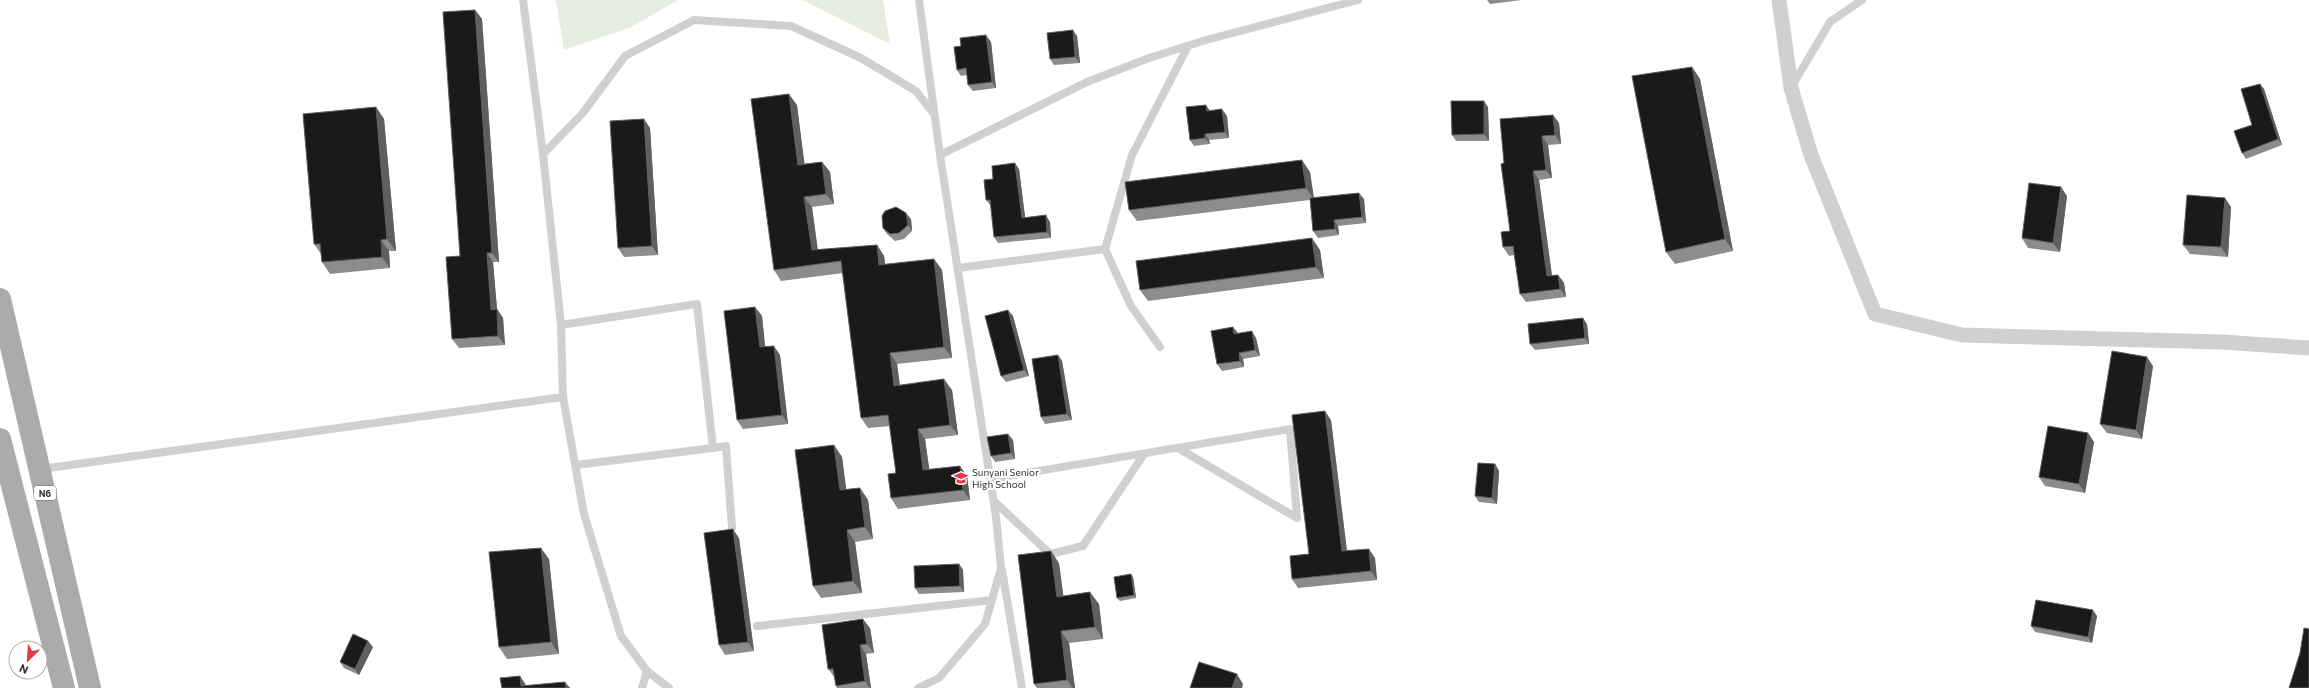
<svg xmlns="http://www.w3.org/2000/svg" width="2309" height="688" font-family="Commissioner,sans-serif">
	<rect width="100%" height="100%" fill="#fff"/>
	<!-- green -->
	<path fill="#e6ecdf" d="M556,0H678L631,27L564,50Z
		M803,0H883L890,44Z"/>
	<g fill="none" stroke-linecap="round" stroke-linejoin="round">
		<!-- lane -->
		<path stroke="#d0d0d0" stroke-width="8" d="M523,0L543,154L561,325L563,397L584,514L621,636L647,671L669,688
			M1792,86L1830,22L1862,0
			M543,154L582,114L625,56L694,20L791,26L861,58L916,91L934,114
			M940,155L1087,82L1149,58L1206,40L1358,0
			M1105,249L1131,306L1160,347
			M958,268L1105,249L1132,155L1188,46
			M561,325L697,304L713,448L576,465
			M713,448L726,446L732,528
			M41,469L563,397
			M991,479L1290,429L1297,518L1178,448
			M994,501L1050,554L1083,546L1144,454
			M1002,570L1022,688
			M757,626L992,600
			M642,688L647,671
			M918,688L939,678L985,624L1001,568L996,517L940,155L919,0"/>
		<!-- street -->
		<path stroke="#d0d0d0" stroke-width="15" d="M1779,0L1791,88L1811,155L1875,314L1962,335L2222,342L2309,348"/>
		<!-- primary -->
		<path stroke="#ababab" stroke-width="22" d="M0,299L90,688
			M0,439L64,688"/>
	</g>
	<!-- wall -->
	<path fill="#8c8c8c" d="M1487,0H1522L1490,4Z
		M475,10L482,19L499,262H493L497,309L503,318L505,345L459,348L452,339L460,256Z
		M1077,36L1080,63L1054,65L1050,59Z
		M991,42L996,88L973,91L968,85L967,75L961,76L957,70Z
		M1692,67L1700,79L1733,251L1675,264L1666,252Z
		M2260,84L2264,89L2282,145L2246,159L2242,153L2252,125Z
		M797,105L804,164L822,162L830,172L834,204L812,207L818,250L877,245L884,256L885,264L934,259L942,270L952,358L897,364L900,385L952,390L958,435L925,439L929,469L967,476L970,500L898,509L891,498L896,473L890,426L868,428L861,418L843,273L781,281L774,270Z
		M376,107L384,119L396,251H389L390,268L330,274L322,262L321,254L314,244Z
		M1488,107L1489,141H1456L1452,135Z
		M1553,115L1559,123L1561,144L1548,145L1552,178L1539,180L1552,275H1558L1564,283L1566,297L1526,302L1520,294L1514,255L1509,256L1503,247L1510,231L1504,163Z
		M1227,116L1229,138L1209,140L1210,144L1194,146L1190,140Z
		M650,128L658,255L624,257L618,248Z
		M1019,169L1025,217L1050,222L1051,238L998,243L994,237L991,206L986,200L993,179Z
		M1310,172L1314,198L1364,199L1366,223L1338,226L1339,235L1318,238L1313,231L1310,200L1137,221L1129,210Z
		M2067,196L2060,252L2028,248L2022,238Z
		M2225,198L2231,207L2228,257L2190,254L2183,245Z
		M911,219L912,231L904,239L895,241L887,234L883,228Z
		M1320,250L1324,278L1148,301L1140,290Z
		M755,307L762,316L765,346L780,355L788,424L743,429L737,420Z
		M1008,310L1013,316L1029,376L1006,382L1001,376Z
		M1587,324L1589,344L1535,350L1530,344Z
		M1238,334L1256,338L1260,356L1243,359L1244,367L1222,371L1217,364Z
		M1058,355L1062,361L1072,420L1045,424L1041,417Z
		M2153,366L2142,439L2107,433L2100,424Z
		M1331,420L1347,551L1375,558L1377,580L1298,588L1292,579L1309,554Z
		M2088,433L2094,442L2085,493L2045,486L2039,477Z
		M1013,440L1015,459L995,462L991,456Z
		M834,445L842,457L846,490L860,488L868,500L873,539L855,542L862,593L821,598L813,586Z
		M1495,464L1499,471L1497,504L1479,502L1475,496Z
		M739,538L754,651L725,655L719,645Z
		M549,559L559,654L507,659L499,647Z
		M1059,563L1063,596L1099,604L1103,639L1069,643L1075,688H1037L1034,684Z
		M959,564L963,570L964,592L919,594L915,588Z
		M1133,577L1136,598L1120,601L1117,598Z
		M2097,616L2092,643L2035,632L2031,626Z
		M870,628L874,653L866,654L871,688H837L836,686L835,678L828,669Z
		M373,647L359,675L344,668L340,662Z"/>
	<!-- shaded-wall -->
	<path fill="#5f5f5f" d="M475,10L482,19L499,262L492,253Z
		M1073,30L1077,36L1080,63L1075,57Z
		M986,35L991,42L996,88L992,82Z
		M1692,67L1700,79L1733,251L1725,239Z
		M2260,84L2264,89L2282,145L2278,139Z
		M789,94L797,105L806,175L798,165Z
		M1484,101L1488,107L1489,141L1484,134Z
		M1206,105L1210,111H1207Z
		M376,107L384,119L396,251L387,239Z
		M1222,109L1227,116L1229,138L1225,132Z
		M1553,115L1559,123L1561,144L1555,135Z
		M644,119L650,128L658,255L652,246Z
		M1205,134L1209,140L1210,144L1205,138Z
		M1542,136L1548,145L1552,178L1546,170Z
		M1302,160L1310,172L1314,200L1306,188Z
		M822,162L830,172L834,204L826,194Z
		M1015,163L1019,169L1026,224L1022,218Z
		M1533,171L1539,180L1553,284L1547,276Z
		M2061,187L2067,196L2060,252L2053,243Z
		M1359,193L1364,199L1366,223L1362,217Z
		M804,197L812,207L819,261L812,250Z
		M2225,198L2231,207L2228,257L2221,247Z
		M906,213L911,219L912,231L908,225Z
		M1046,215L1050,222L1051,238L1047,232Z
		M1334,220L1338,226L1339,235L1335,229Z
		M1312,238L1320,250L1324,278L1316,267Z
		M381,240L389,251L390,268L382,257Z
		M877,245L884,256L887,276L879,265Z
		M487,253L493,262L497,309L503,318L505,345L498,336L491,310Z
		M934,259L942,270L952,358L944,347Z
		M1558,275L1564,283L1566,297L1560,289Z
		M755,307L762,316L766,356L760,347Z
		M1008,310L1013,316L1029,376L1024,370Z
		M1583,318L1587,324L1589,344L1585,338Z
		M1233,327L1238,333L1239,340L1234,334Z
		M1252,331L1256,338L1260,356L1255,350Z
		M774,346L780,355L788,424L782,415Z
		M890,353L897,364L901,396L894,386Z
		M1239,353L1243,359L1244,367L1240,361Z
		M1058,355L1062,361L1072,420L1067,414Z
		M2147,357L2153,366L2142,439L2136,430Z
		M944,379L952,390L958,435L950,425Z
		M1325,411L1331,420L1348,560L1342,551Z
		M918,429L925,439L931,481L923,470Z
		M2088,433L2094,442L2085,493L2079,484Z
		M1008,434L1013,440L1015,459L1011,453Z
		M834,445L842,457L848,502L840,490Z
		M1495,464L1499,471L1497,504L1492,498Z
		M960,466L967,476L970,500L963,490Z
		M860,488L868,500L873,539L865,527Z
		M733,529L739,538L754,651L748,642Z
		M847,530L855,542L862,593L853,581Z
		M541,548L549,559L559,654L551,642Z
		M1369,549L1375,558L1377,580L1371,571Z
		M1051,551L1059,563L1065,608L1057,597Z
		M959,564L963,570L964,592L960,586Z
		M1131,574L1133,577L1136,598L1134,595Z
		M1090,592L1099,604L1103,639L1095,627Z
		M2093,610L2097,616L2092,643L2088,637Z
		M863,619L870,628L874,653L867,644Z
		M1061,631L1069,643L1075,688H1073L1067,680Z
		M368,641L373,647L359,675L355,669Z
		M860,645L866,654L871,688H870L865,681Z
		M1237,674L1243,684L1242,688H1232Z
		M520,676L526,685L521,686Z
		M565,682L570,688H566Z"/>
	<!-- building -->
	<path fill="#1a1a1a" stroke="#5f5f5f" d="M475,10L492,253H487L491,310L497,309L498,336L452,339L446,257L460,256L443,12Z
		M1073,30L1075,57L1050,59L1047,33Z
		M986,35L992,82L968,85L966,68L957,70L954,47L961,46L960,38Z
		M1692,67L1725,239L1666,252L1632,76Z
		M2260,84L2278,139L2242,153L2234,131L2252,125L2241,89Z
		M789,94L798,165L822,162L826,194L804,197L812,250L877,245L879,265L934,259L944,347L890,353L894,386L944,379L950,425L918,429L923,470L960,466L963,490L891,498L888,474L896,473L888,415L861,418L841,261L774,270L751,99Z
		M1451,101H1484V134L1452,135Z
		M1206,105L1207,111L1222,109L1225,132L1205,134V138L1190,140L1186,107Z
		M376,107L387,239L381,240L382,257L322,262L320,244H314L303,114Z
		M1553,115L1555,135L1542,136L1546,170L1533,171L1547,276L1558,275L1560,289L1520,294L1513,246L1503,247L1501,232L1510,231L1501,164L1504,163L1500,119Z
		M644,119L652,246L618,248L610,121Z
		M1302,160L1306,188L1129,210L1125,182Z
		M1015,163L1022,218L1046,215L1047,232L994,237L990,200H986L984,180L993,179L992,166Z
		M2029,183L2061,187L2053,243L2022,238Z
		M1359,193L1362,217L1334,220L1335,229L1313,231L1310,198Z
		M2187,195L2225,198L2221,247L2183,245Z
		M896,207L906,213L908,225L899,233L890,234L883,228L882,216L885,211Z
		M1312,238L1316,267L1140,290L1136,261Z
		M755,307L760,347L774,346L782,415L737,420L724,311Z
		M1008,310L1024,370L1001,376L985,316Z
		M1583,318L1585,338L1530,344L1528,324Z
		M1233,327L1234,334L1252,331L1255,350L1239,353L1240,361L1217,364L1211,331Z
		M2112,351L2147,357L2136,430L2100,424Z
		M1058,355L1067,414L1041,417L1032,359Z
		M1325,411L1342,551L1369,549L1371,571L1292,579L1290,556L1309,554L1292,415Z
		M2048,426L2088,433L2079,484L2039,477Z
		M1008,434L1011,453L991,456L987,437Z
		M834,445L840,490L860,488L865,527L847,530L853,581L813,586L795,450Z
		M1478,463L1495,464L1492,498L1475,496Z
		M733,529L748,642L719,645L704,533Z
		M541,548L551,642L499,647L489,552Z
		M1051,551L1057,597L1090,592L1095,627L1061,631L1067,680L1034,684L1018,555Z
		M959,564L960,586L915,588L914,566Z
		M1131,574L1134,595L1117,598L1114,577Z
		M2036,600L2093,610L2088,637L2031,626Z
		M863,619L867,644L860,645L865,681L836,686L833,669H828L822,625Z
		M2304,628L2309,629V688H2289L2300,653Z
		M353,634L368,641L355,669L340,662Z
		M1199,662L1237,674L1232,688H1190Z
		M520,676L521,686L565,682L566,688H502L500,678Z"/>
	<!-- icons -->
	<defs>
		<symbol id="school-bare" viewBox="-9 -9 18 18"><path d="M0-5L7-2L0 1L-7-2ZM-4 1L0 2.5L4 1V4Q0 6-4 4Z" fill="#e63946" stroke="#fff" stroke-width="2.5" paint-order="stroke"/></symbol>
	</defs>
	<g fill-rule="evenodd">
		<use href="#school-bare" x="951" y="468" width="20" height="20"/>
	</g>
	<g text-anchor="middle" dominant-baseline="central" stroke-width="4" stroke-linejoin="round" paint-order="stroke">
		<!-- shield labels -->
		<rect fill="#fff" stroke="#707070" stroke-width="1" x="34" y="486" width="22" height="14" rx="3"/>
		<g font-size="9" font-weight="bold" fill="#333">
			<text x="45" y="493">N6</text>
		</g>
		<!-- poi labels -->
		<g font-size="10" fill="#333" stroke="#fff" text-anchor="start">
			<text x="972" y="472">Sunyani Senior<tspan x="972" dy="12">High School</tspan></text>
		</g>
	</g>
	<!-- north arrow -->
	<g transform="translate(28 660) rotate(205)"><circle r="19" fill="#ffffff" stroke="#adadad"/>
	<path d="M0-3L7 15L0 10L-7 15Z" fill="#e63946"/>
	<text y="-6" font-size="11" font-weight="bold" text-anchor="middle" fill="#333333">N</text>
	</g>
</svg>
